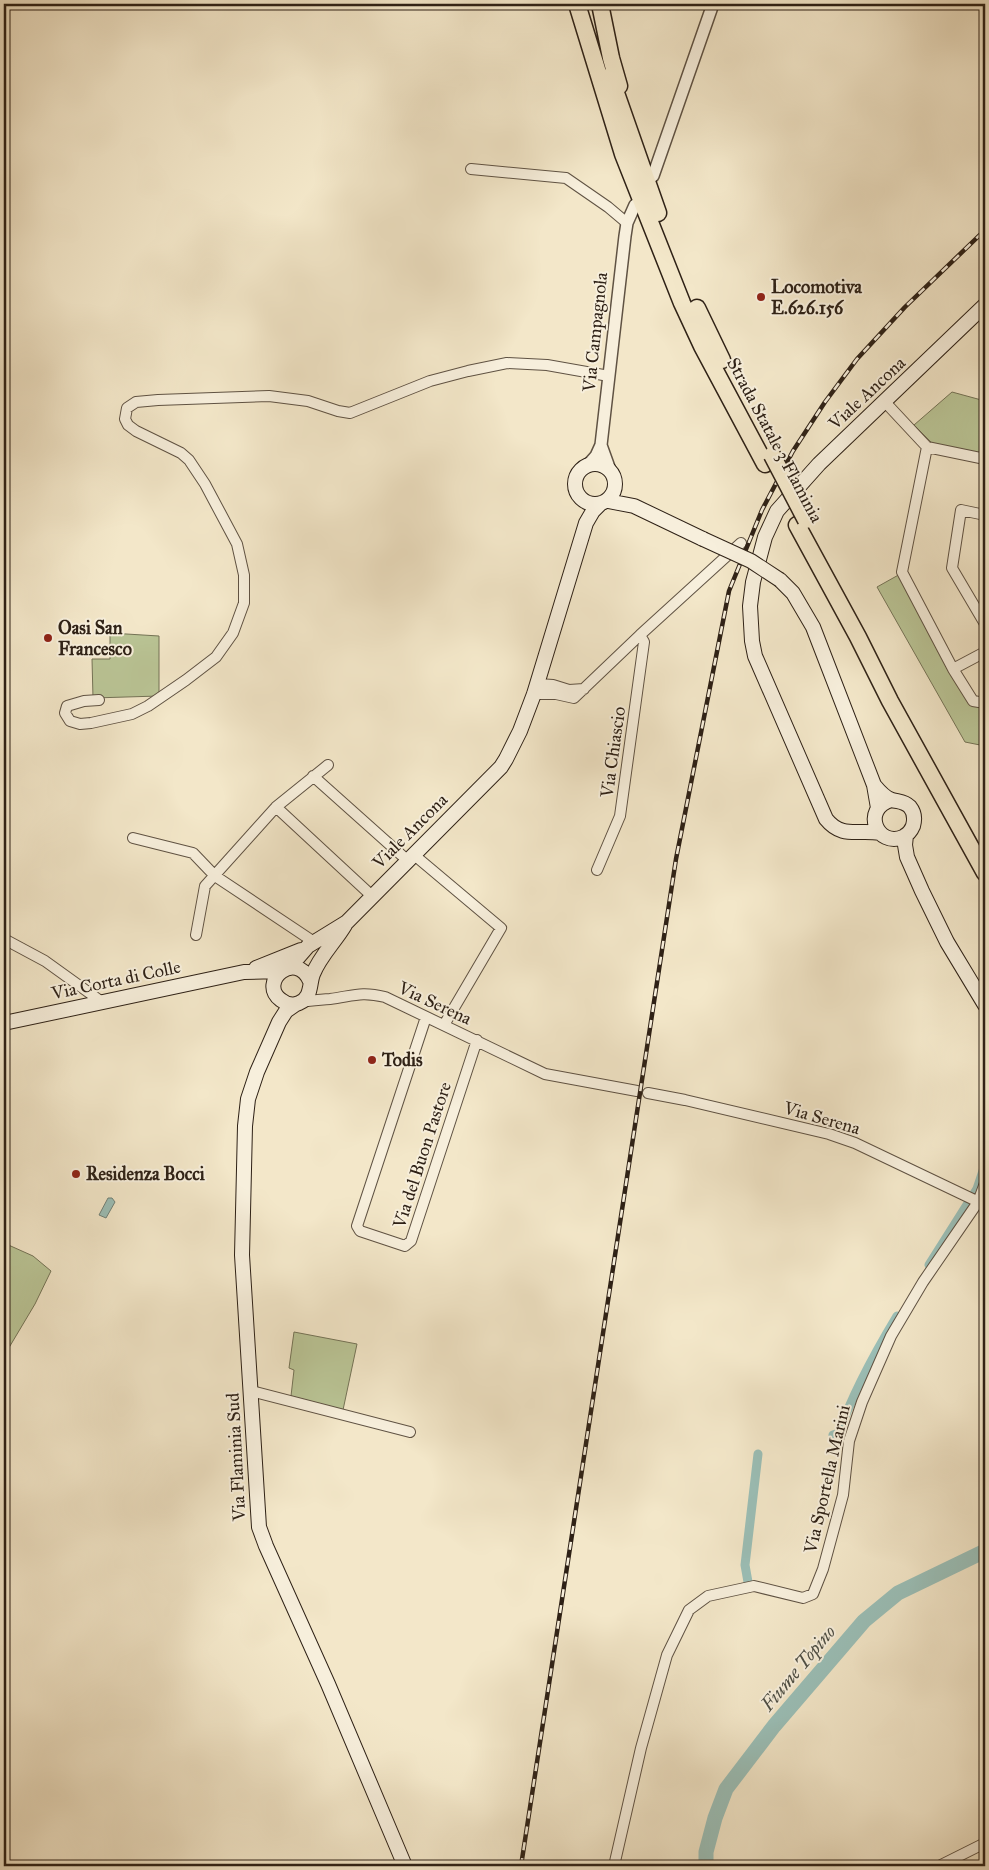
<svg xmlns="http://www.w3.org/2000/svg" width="989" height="1870" font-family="'IM FELL Great Primer',serif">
	<rect width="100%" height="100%" fill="#f3e7c9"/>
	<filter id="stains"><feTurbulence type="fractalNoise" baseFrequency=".004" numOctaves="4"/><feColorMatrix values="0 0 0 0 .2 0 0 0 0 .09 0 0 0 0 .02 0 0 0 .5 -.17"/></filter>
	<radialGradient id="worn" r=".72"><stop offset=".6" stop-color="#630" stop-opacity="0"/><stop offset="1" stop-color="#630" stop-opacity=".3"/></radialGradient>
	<!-- green -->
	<path fill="#bac596" stroke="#747356" d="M952,392L985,401V456L932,443L914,425Z
		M902,573L971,702L985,705V746L965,742L877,587Z
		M110,633L159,636V696L93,698L92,659H110Z
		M4,1243L33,1256L51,1271L35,1304L4,1356Z
		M294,1332L357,1344L343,1410L291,1396L294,1370L289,1368Z"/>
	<!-- water -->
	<path fill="#9bbfb7" stroke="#6f8077" d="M108,1198H112L115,1202L106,1218L99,1215Z"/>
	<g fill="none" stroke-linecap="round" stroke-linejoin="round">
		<!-- canal -->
		<path stroke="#9bbfb7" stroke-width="9" d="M929,1265L977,1189L985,1165
			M833,1435L839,1433C852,1394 876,1351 897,1316
			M748,1582L745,1565L758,1454"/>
		<!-- river -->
		<path stroke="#9bbfb7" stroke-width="15" d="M706,1866V1852L715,1818L726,1789L774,1726L864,1621L898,1593L985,1551"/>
		<defs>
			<path id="minor" d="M471,169L566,178L608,207L627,223
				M885,402L927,447L902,572L953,669L973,701L985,703
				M927,447L985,459
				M985,515L961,510L952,568L985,624
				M953,669L985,652
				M538,684L553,685L569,690L584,689
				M534,694H556L574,698L640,635L741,543
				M99,700L84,701L67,706L65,713L70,721L80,724L91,723L132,714L148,706L186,680L216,657L233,633L244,603V575L237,544L205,484L189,460L181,453L136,431L128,425L125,419L127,408L136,402L158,400L269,396L308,401L338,411L350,413L430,381L468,371L507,363L547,365L609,376
				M313,776L407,860
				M276,807L372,896
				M133,838L193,853L215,876L314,942
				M413,854L501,928L444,1025
				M597,870L620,816L644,642L640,635
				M196,935L205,886L276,807L328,765
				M4,939L45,961L102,1002
				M302,1002C311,1000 320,1000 330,999C353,996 361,991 385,997L545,1074L637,1091
				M426,1017L357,1226L360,1231L405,1246L411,1241L477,1040
				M648,1093L685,1100L829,1134L855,1143L985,1205
				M251,1391L410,1432
				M614,1866L641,1748L667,1655L689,1610L708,1596L754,1586L803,1598L813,1594L823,1569L843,1495L849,1441L862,1402L891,1336L923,1282L978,1202L985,1183
				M939,1866L985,1843"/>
			<path id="tertiary" d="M653,176L713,4
				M601,445L610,470
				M588,465L596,456L601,445L625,236L627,223L635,205"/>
			<path id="secondary" d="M575 484a20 20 0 1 1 40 0a20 20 0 1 1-40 0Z
				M608,501L634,506L703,539
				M780,580L793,593L813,627L874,785L878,808
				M874,785C879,791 885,798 892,800C899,802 904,801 910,807C914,812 915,819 913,826C911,831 907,835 903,837C877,848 861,809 891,800
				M880,833C858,829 842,839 826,819L755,656L752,641L750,606L753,582L765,537L777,511L819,464L985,305
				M906,835L905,845L907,857L922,891L947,942L985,1005
				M256,968L301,950
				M289,968L308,946L347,922L501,767L506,759L520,731L534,694L586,523L593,511L600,504
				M310,981C296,949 257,982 281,1000C286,1004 293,1006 299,1003C312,998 309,984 313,974C320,956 335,942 345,925
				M296,1004L286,1011L279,1022L257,1072L248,1099L245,1126L242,1255L259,1527L266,1546L328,1684L405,1866
				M4,1023L244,972L281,971"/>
			<path id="trunk" d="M577,4L623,154L682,303L702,346L765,464
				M600,4L611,58L619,86
				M610,76L658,213
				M697,308L722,360
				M797,525L858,637L890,701L985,873"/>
		</defs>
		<!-- minor casing -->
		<use href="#minor" stroke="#5f5243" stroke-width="12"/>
		<!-- tertiary casing -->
		<use href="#tertiary" stroke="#5f5243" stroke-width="14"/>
		<!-- secondary casing -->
		<use href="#secondary" stroke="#2e2116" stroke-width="16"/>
		<!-- trunk casing -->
		<use href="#trunk" stroke="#2e2116" stroke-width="19"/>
		<!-- minor -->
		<use href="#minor" stroke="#f7efdc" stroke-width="10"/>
		<!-- tertiary -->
		<use href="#tertiary" stroke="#f7efdc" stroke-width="11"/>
		<!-- secondary -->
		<use href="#secondary" stroke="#f7efdc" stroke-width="14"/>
		<!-- trunk -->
		<use href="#trunk" stroke="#f3e7c9" stroke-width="16"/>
		<defs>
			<path id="rail" d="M521,1866L676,859L729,591L762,510L793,451L825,402L857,359L905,307L985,230"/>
		</defs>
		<!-- rail casing -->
		<use href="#rail" stroke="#2e2116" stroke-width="4.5"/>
		<!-- rail -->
		<use href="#rail" stroke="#f7efdc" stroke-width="2.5" stroke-dasharray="8" stroke-linecap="butt"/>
		<defs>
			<path id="secondary-bridge" d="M703,539L751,561L780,580"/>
			<path id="trunk-bridge" d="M772,455L806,520"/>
		</defs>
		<!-- secondary-bridge casing -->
		<use href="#secondary-bridge" stroke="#2e2116" stroke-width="16" stroke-linecap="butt"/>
		<!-- trunk-bridge casing -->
		<use href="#trunk-bridge" stroke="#2e2116" stroke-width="19" stroke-linecap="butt"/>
		<!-- secondary-bridge -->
		<use href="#secondary-bridge" stroke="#f7efdc" stroke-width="14"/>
		<!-- trunk-bridge -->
		<use href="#trunk-bridge" stroke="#f3e7c9" stroke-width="16"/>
	</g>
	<!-- markers -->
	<g fill="#8f2418" stroke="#f7efdc" stroke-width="2">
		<circle cx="761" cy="297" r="5"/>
		<circle cx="48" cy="638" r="5"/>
		<circle cx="372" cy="1060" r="5"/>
		<circle cx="76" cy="1174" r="5"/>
	</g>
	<g text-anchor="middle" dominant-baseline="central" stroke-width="4" stroke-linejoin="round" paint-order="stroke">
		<!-- poi labels -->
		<g font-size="18" font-weight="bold" fill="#2e2116" stroke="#f7efdc" text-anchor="start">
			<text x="771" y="287">Locomotiva<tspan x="771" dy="21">E.626.156</tspan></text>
			<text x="58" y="628">Oasi San<tspan x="58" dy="21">Francesco</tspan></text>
			<text x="382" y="1060">Todis</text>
			<text x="86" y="1174">Residenza Bocci</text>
		</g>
		<!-- street labels -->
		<g font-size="18" fill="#2e2116" stroke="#f7efdc">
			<text transform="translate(595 332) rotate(-84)">Via Campagnola</text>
			<text transform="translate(867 393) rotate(-43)">Viale Ancona</text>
			<text transform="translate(775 440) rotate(62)">Strada Statale 3 Flaminia</text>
			<text transform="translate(613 752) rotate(-82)">Via Chiascio</text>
			<text transform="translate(410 831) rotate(-45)">Viale Ancona</text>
			<text transform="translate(116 980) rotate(-12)">Via Corta di Colle</text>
			<text transform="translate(435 1003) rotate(25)">Via Serena</text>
			<text transform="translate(822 1118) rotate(16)">Via Serena</text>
			<text transform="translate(422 1155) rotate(-72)">Via del Buon Pastore</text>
			<text transform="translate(236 1457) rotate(-93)">Via Flaminia Sud</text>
			<text transform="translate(827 1479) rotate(-77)">Via Sportella Marini</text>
		</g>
		<!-- water labels -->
		<g font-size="19" font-style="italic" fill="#4f5046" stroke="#f7efdc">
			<text transform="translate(798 1668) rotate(-50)">Fiume Topino</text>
		</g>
	</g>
	<!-- margin -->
	<rect width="989" height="1870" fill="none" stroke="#f3e7c9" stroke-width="20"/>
	<rect x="5" y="5" width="979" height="1860" fill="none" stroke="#2e2116" stroke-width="2.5"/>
	<rect x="10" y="10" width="969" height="1850" fill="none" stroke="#2e2116"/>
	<rect width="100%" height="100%" filter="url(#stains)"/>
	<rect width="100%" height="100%" fill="url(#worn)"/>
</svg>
